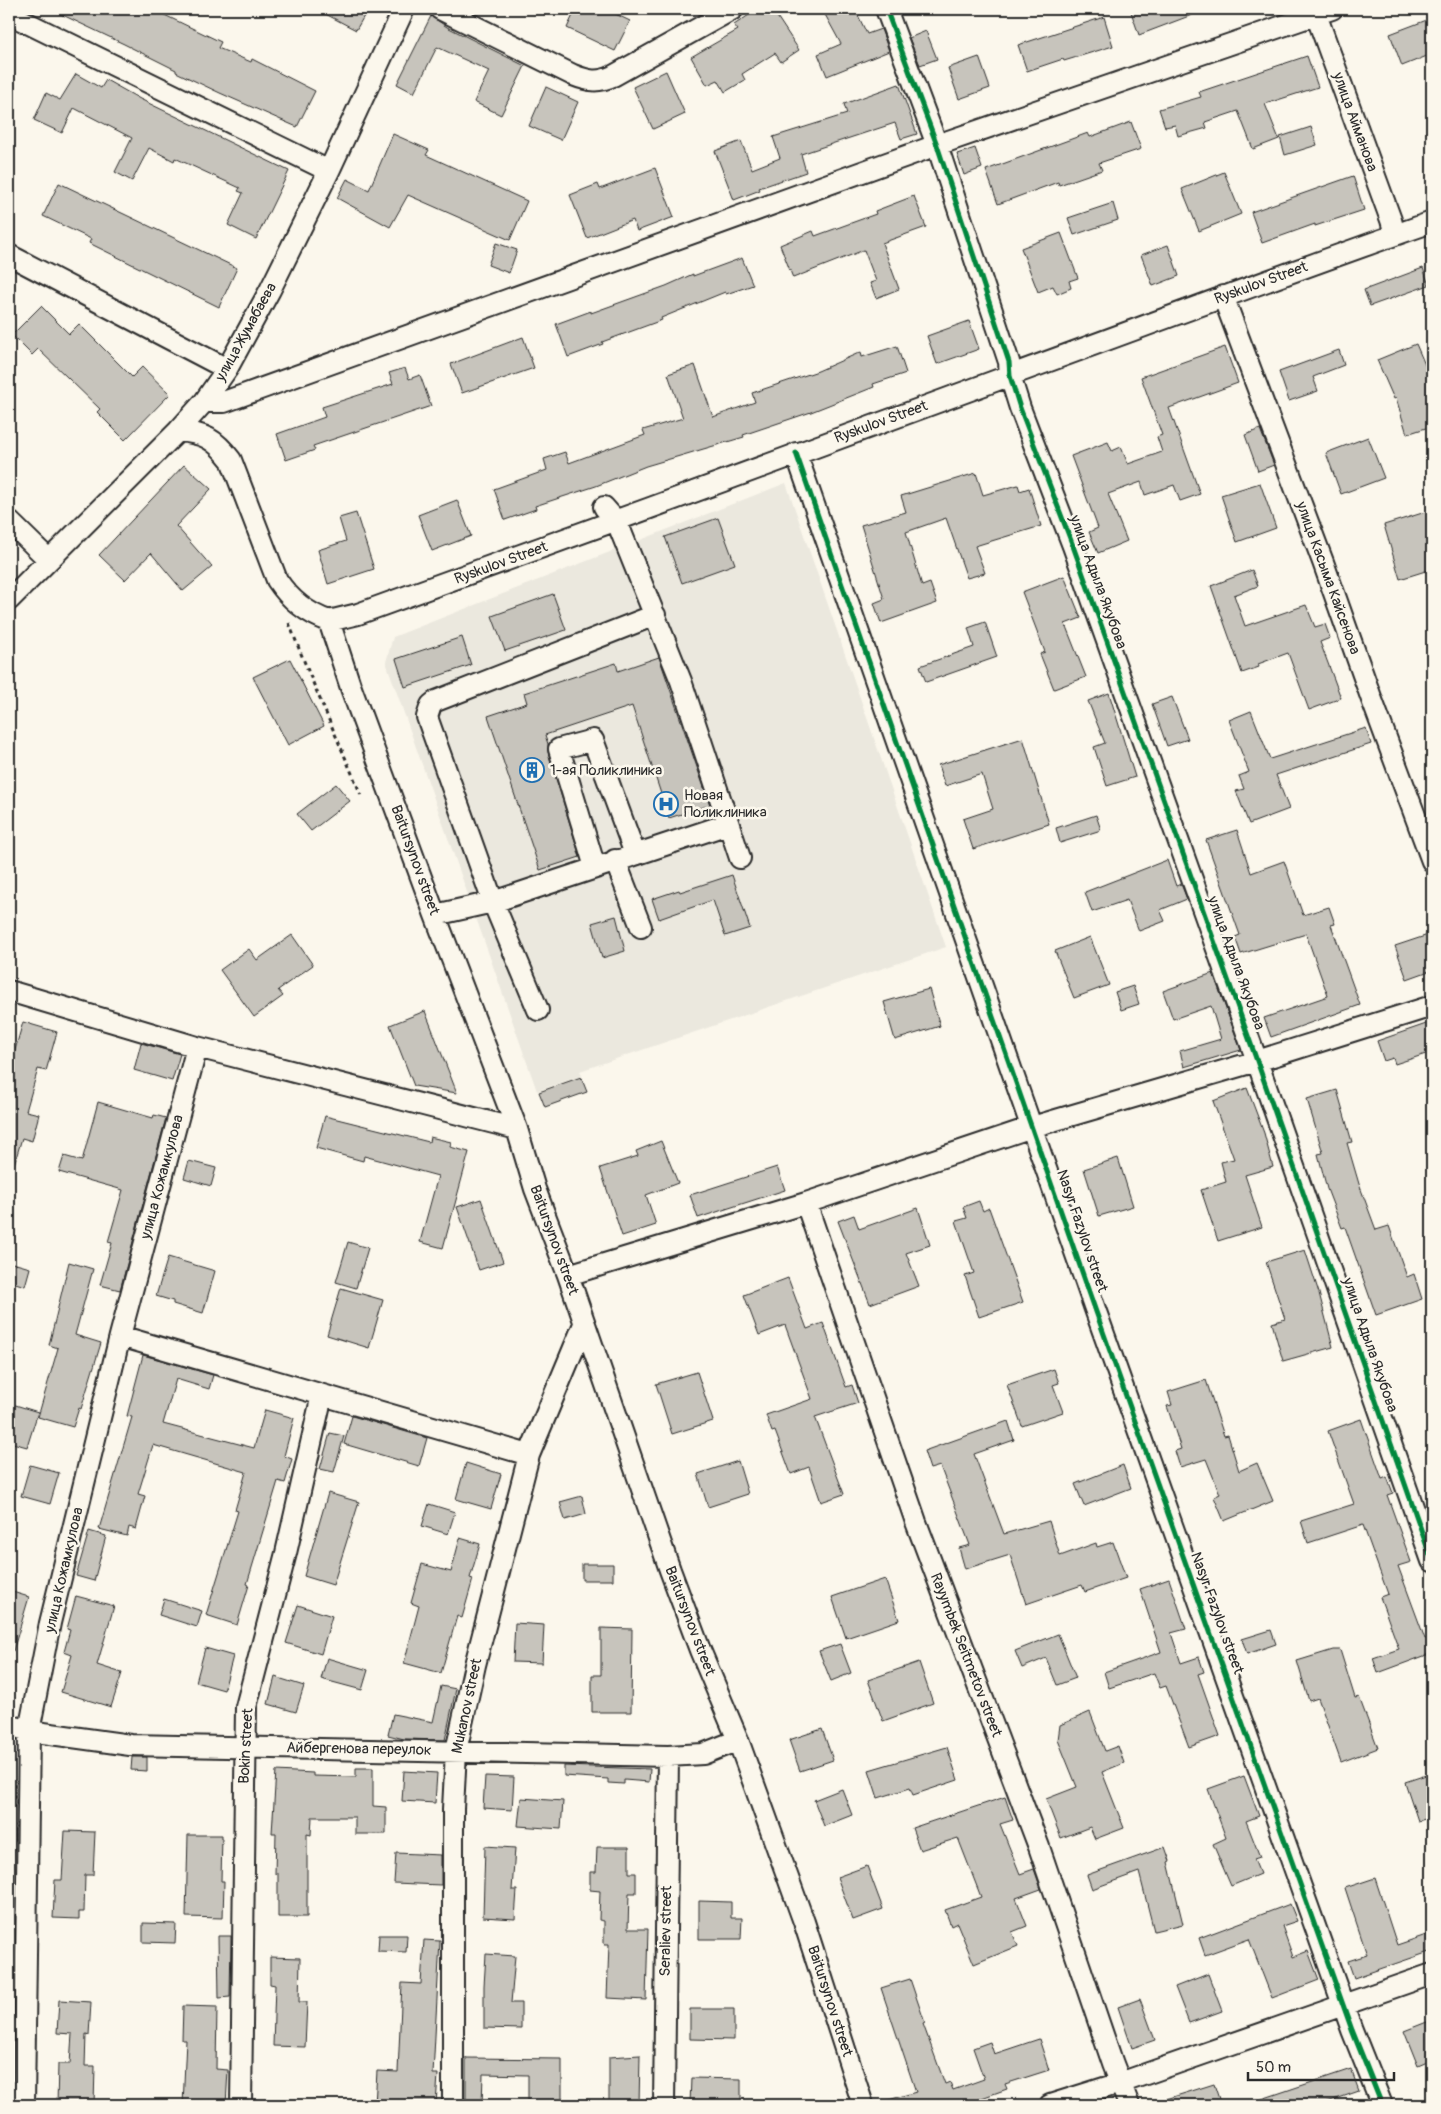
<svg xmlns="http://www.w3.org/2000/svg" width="1441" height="2114" font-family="Pangolin,sans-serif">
	<rect width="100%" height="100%" fill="#fbf7ec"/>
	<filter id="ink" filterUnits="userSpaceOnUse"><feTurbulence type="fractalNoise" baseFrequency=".02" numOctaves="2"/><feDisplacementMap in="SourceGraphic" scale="10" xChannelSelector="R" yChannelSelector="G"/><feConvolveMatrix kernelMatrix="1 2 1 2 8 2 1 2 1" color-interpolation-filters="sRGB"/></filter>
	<g filter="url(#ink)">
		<!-- built -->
		<path fill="#ebe8de" d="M786,483L946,947L580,1071L582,1076L537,1091L386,662L393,637Z"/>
		<!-- building -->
		<path fill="#c7c4bc" stroke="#2b2b2b" d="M50,9H152L221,42L218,48L251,62L252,59L315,91L297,127L220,93L176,72V70L124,44Z
			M316,9H368L356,30Z
			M583,9H605L630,21L615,51L567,28L574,13L580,16Z
			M758,9H772L799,50L781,62L775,53L742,74L745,80L725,92L718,80L707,85L691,57L738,30L734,25Z
			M822,9H855L867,34L881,29L889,51L827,76L818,54L841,44Z
			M1130,9H1205V10L1139,35Z
			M431,16L447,27L525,66L501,115L474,102L489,71L437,47L414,93L397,84Z
			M1104,17L1113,46L1064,61L1063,59L1027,71L1018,45Z
			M1432,18V54L1402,66L1390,34Z
			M926,31L937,59L920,65L909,38Z
			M1307,56L1318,87L1265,104L1279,139L1253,149L1238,111L1205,122L1207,128L1178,136L1175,125L1165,127L1159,109L1201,97L1199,92Z
			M979,57L990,88L959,99L948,68Z
			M666,71L685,114L653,129L633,87Z
			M76,74L101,88L106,80L140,99L289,171L256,239L228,225L243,193L238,191L240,188L175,158L174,161L149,148L132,181L115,172L132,138L74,108L62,133L34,120L46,93L60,100Z
			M899,84L917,134L901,139L895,123L801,154L806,172L759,188L760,190L734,200L715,151L741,141L752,169L780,158L773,137L847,114L844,104Z
			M546,87L578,102L561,140L529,126Z
			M1131,122L1141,149L1099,163L1102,170L1059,185L1058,182L998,204L986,170L1088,133L1090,137Z
			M1311,127L1317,145L1285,155L1280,137Z
			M393,134L429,150L426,155L527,201L510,240L408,195L390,227L337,198L347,179L369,190Z
			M975,148L982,168L964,175L957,154Z
			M655,168L674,217L637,231L633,220L587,238L570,195L598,184L600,189Z
			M1224,172L1241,214L1199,231L1182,189Z
			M1353,176L1364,210L1315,226V224L1262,243L1251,212Z
			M59,183L237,268L219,307L89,243L91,239L43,216Z
			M914,196L926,227L882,243L899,289L876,298L870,283L876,281L864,250L793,278L780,245L813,231L815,236L876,214L875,211Z
			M1113,203L1118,220L1074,235L1068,218Z
			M1061,233L1078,278L1069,281L1071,288L1057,294L1053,286L1038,292L1021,248Z
			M496,243L517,250L509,273L488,265Z
			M1168,245L1179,276L1153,286L1141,255Z
			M742,258L753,285L726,294L725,292L661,318L662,320L602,342L603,344L568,357L556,324L591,311V313L666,286L693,274V276Z
			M1423,268L1429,285L1370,306L1364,290Z
			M41,306L69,334L79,324L132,377L142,367L170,394L125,440L97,412L100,409L38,349L32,355L12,335Z
			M969,321L979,349L937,364L927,336Z
			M523,337L534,368L462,393L451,364Z
			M1416,344L1432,381V426L1407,434L1396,398L1394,399L1377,360Z
			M897,346L906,373L873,384L874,387L811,412L743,435L744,437L646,466L596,486L535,506L536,509L505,520L494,489L547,470L544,459L565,452L569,463L645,435L643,430L683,418L668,374L695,365L713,417L755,402L752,393L818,371L861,352L862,357Z
			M1225,347L1238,383L1169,408L1200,494L1180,501L1174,485L1145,495L1141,482L1108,494L1127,541L1098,553L1089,532L1098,528L1071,456L1108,442L1112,451L1121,447L1128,464L1162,452L1157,437L1162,435L1141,377Z
			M1339,350L1344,365L1313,377L1318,391L1289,401L1279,372Z
			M405,368L409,379L420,375L431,406L313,446L315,450L286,460L277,434L325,417L322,407L393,384L389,373Z
			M1260,429L1274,465L1258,471L1245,435Z
			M1368,437L1384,478L1341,494L1326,453Z
			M184,465L211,489L176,526L212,567L183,591L151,553L125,580L99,555Z
			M976,473L983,495L1018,485L1020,491L1029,488L1041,526L975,546L985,573L967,578L946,518L906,532L922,586L930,583L937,603L881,623L874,603L884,599L861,525L906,512L901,496Z
			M1260,483L1276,528L1237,542L1221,495Z
			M457,500L471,536L432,551L418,515Z
			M1432,510V569L1400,579L1384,525Z
			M356,513L374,569L328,584L318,550L346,541L339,518Z
			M718,518L735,564L682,583L665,537Z
			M1252,570L1258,586L1234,595L1245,626L1306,605L1315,627L1325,624L1330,638L1320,642L1341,698L1309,710L1288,653L1258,664L1259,667L1242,673L1211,586Z
			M1064,576L1081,618L1065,624L1086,677L1054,689L1040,654L1045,652L1022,592Z
			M553,594L566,630L505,651L492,616Z
			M985,622L997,657L926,682L920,666L974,647L968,628Z
			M462,637L471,665L405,687L396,659Z
			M659,657L710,805L669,818L632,706L545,735L548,744V752L580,857L540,870L488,716L527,703L524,693L616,663L618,671Z
			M290,659L324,726L288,745L253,677Z
			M1109,693L1135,777L1107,786L1094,747L1105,743L1088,701Z
			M1172,697L1188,739L1167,746L1152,704Z
			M1251,711L1270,759L1366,728L1371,744L1276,775L1289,809L1249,824L1236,791L1244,789L1239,776L1249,772L1229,720Z
			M1023,738L1049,824L973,849L963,819L993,809L982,774L945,786L938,765Z
			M336,784L350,801L311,831L297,814Z
			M1096,815L1101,830L1060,843L1056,828Z
			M1237,830L1251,873L1284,861L1303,915L1329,907L1335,924L1331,925L1360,1005L1271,1037L1264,1018L1328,996L1306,934L1241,954L1235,937L1240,935L1206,840Z
			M1167,860L1176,886L1181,884L1187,899L1160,910L1165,921L1139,931L1127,900L1092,912L1085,892Z
			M732,875L750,928L725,936L713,900L659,919L652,899L679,890L680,892Z
			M616,916L625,951L602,958L592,923Z
			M292,935L313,965L278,990L283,996L254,1017L220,970L249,949L257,960Z
			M1428,935L1432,946V970L1407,979L1395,946Z
			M1090,937L1109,985L1074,998L1055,951Z
			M1213,973L1241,1050L1184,1067L1180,1051L1221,1039L1211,1006L1173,1019L1163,991Z
			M1133,986L1139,1004L1121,1010L1115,992Z
			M929,989L940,1026L895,1040L884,1002Z
			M425,1011L457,1093L414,1086L390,1025Z
			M23,1022L57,1032L46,1071L38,1069L26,1111L39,1114L32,1141L22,1138L13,1168L9,1167V1071Z
			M1432,1022V1052L1395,1064L1393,1058L1384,1061L1377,1041Z
			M141,1043L180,1054L172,1081L134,1070Z
			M581,1077L587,1092L545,1107L539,1092Z
			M1247,1088L1264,1133L1273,1167L1245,1175L1262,1227L1218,1241L1201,1190L1226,1182L1221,1162L1234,1159L1213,1101Z
			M1337,1090L1352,1142L1347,1143L1359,1184L1376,1230L1389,1226L1407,1277L1414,1274L1422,1299L1376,1315L1345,1227L1342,1228L1327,1189L1318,1154L1323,1153L1307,1099Z
			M98,1102L153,1118L154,1115L166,1118L120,1290L100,1285L112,1243L108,1242L123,1190L59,1172L64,1156L82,1161Z
			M325,1116L429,1142L430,1137L451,1142L450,1147L469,1152L443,1248L420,1242L438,1176L364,1156L363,1161L316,1148Z
			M661,1141L678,1183L646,1195L656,1225L622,1236L600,1168L638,1156L636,1151Z
			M1118,1158L1133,1206L1099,1216L1084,1169Z
			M189,1161L216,1168L211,1186L184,1178Z
			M777,1167L785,1190L698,1218L690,1195Z
			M481,1199L503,1262L479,1270L457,1207Z
			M979,1201L983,1211L989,1208L1023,1302L979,1317L965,1276L974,1273L956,1221L967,1218L963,1207Z
			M918,1208L930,1245L906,1253L919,1286L870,1304L838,1221L854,1215L859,1229Z
			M348,1242L368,1248L356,1288L336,1282Z
			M1305,1250L1319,1293L1333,1347L1283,1361L1272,1323L1285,1319L1266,1262Z
			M168,1257L215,1271L203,1313L173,1304V1301L156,1296Z
			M9,1262L30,1268L25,1286L9,1281Z
			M69,1262L93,1269L75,1335L101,1343L81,1409L79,1408L73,1427L38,1417L58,1348L49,1345Z
			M788,1278L807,1329L823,1323L846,1387L852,1385L858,1403L815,1417L844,1494L821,1502L809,1467L791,1474L775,1431L772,1432L766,1415L812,1399L785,1325L759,1335L744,1295Z
			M341,1288L383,1300L369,1348L327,1335Z
			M143,1355L213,1375L209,1389L176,1379L163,1424L254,1448L265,1410L294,1418L284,1456L292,1459L285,1483L278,1481L247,1584L249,1585L237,1625L206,1615L238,1511L235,1510L246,1472L153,1445L138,1494L145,1496L136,1529L129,1527L127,1536L99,1529L132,1417L127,1416Z
			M1054,1369L1059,1383L1053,1385L1063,1412L1022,1426L1007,1385Z
			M697,1372L713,1421L672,1434L656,1384Z
			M1206,1380L1224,1436L1228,1435L1239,1471L1257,1463L1273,1501L1224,1521L1214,1497L1220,1494L1206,1459L1180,1467L1175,1451L1181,1449L1167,1406L1172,1405L1168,1392Z
			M9,1403L38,1412L27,1447L9,1442Z
			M352,1416L427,1438L419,1466L344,1444Z
			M1361,1419L1382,1479L1387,1477L1393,1493L1387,1495L1411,1562L1398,1566L1425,1639L1432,1637V1653L1378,1673L1373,1658L1399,1649L1380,1597L1388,1594L1363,1525L1308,1543L1301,1521L1354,1504L1328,1431Z
			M1008,1421L1014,1440L974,1454L1004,1534L1049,1521L1060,1556L1096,1543L1097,1547L1113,1542L1126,1578L1085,1592L1082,1585L1026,1604L1010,1555L965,1569L959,1548L970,1545L940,1466L930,1469L924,1451Z
			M330,1433L344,1436L334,1472L320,1469Z
			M738,1461L748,1494L708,1507L698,1474Z
			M466,1463L501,1474L491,1509L456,1499Z
			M30,1465L59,1473L50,1504L21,1496Z
			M1123,1465L1131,1488L1084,1506L1075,1484Z
			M328,1493L359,1502L333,1585L304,1576Z
			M582,1496L586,1514L565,1520L560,1502Z
			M429,1504L455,1512L448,1534L422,1526Z
			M89,1531L106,1536L94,1581L76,1576Z
			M460,1538L480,1544L470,1578L473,1579L462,1618L457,1616L441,1673L404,1663L419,1606L411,1603L422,1564L451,1572Z
			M582,1564H613V1580H582Z
			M885,1579L899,1620L846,1638L832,1597Z
			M1169,1579L1186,1629L1171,1633L1181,1663L1199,1657L1204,1672L1198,1674L1220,1736L1189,1747L1166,1686L1160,1688L1154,1673L1109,1688L1104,1672L1161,1652L1140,1589Z
			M9,1591L29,1597L13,1651L9,1650Z
			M76,1596L114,1606L97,1665L122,1673L111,1707L61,1692L72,1655L64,1652L70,1630L67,1629Z
			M164,1599L202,1611L197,1627L159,1615Z
			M298,1605L332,1616L321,1654L286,1643Z
			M515,1623L544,1625L542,1663L513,1662Z
			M601,1628L632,1629L631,1712H592V1675H601Z
			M1271,1630L1276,1644L1247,1654L1242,1639Z
			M1058,1634L1076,1678L1057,1685L1046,1658L1022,1668L1015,1651Z
			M840,1644L851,1673L831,1681L819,1651Z
			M205,1648L233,1656L224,1690L196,1682Z
			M1333,1650H1340L1355,1698L1359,1697L1378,1748L1341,1762L1318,1698L1309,1701L1297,1661Z
			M327,1658L368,1670L362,1690L321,1679Z
			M919,1662L933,1703L883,1721L868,1680Z
			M275,1677L304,1686L296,1712L268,1704Z
			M441,1686L456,1689L445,1740L404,1739L388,1735L393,1714L433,1722Z
			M1090,1712L1105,1751L1118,1746L1124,1763L1102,1772L1124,1828L1095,1839L1090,1827L1061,1838L1046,1799L1077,1787L1058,1740L1060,1725Z
			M822,1729L833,1760L800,1771L789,1740Z
			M947,1747L958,1780L913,1795L910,1788L878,1798L869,1770Z
			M132,1757H147V1771L131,1770Z
			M564,1766L650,1769L649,1782L624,1780V1784L608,1783V1779L564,1776Z
			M356,1768H373V1806L386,1807V1834H355V1817H312L311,1835L307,1834V1917H278V1874H275L276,1833H272L276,1771L313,1773V1776L356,1777Z
			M404,1771L437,1773L435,1803L402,1801Z
			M1432,1773V1817L1418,1821L1405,1782Z
			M485,1776L514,1777L512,1810L483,1808Z
			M1244,1776L1259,1816L1246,1821L1260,1857L1254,1859L1260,1874L1231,1886L1213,1844L1226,1838L1208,1789Z
			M842,1789L852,1815L824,1826L814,1800Z
			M1005,1797L1013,1820L1000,1824L1020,1874L1034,1869L1041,1889L1016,1898L1027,1926L1012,1932L1018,1946L974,1964L957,1923L951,1926L945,1910L981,1897L958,1838L920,1850L912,1828Z
			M521,1798L563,1801L561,1829L518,1826Z
			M65,1831L95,1832L93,1875H85L84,1912H79V1919L53,1918L55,1880H62Z
			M188,1835H222L221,1881H224L223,1918L186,1917Z
			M485,1846L515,1848L512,1890H517L515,1919L483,1917Z
			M597,1847H629V1873H636V1893H629L628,1929H648L646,2000L607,1998L609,1944H604V1921L599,1920L600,1891L590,1890V1872H596Z
			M1165,1847L1170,1861L1168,1862L1183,1924L1154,1931L1139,1872L1092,1889L1087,1875Z
			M396,1853L441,1855V1885L394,1883Z
			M867,1866L883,1909L853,1920L837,1877Z
			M1375,1878L1397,1945L1432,1933V1951L1354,1978L1348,1961L1367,1955L1345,1888Z
			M699,1901L731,1902V1918H742L741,1939H699Z
			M1290,1904L1297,1921L1282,1926L1293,1957L1308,1951L1319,1980L1272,1998L1249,1939L1205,1955L1199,1938Z
			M143,1923L176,1924L175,1943L143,1942Z
			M379,1935H407L406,1952L378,1951Z
			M218,1936H231L230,1997L219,1998Z
			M424,1940L440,1941L433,2074H438L436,2105H375L377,2071L398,2072L402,1983L421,1984Z
			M486,1954L515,1956L511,2003H521V2029L484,2028V1986Z
			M270,1957L300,1958L299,2002H307L305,2047L273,2046L275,1985L270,1984Z
			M1208,1974L1222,2011L1189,2023L1175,1987Z
			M910,1979L925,2023L923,2024L945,2084L950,2082L953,2090L984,2079L973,2048L990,2042L994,2054L1039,2039L1049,2070L1005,2084L1007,2089L962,2105H886L885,2101L916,2092L881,1988Z
			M1140,1999L1155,2040L1132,2048L1118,2007Z
			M59,2000L91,2002L89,2035L86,2034L85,2066H95L94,2105H57L58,2064H70L72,2034L57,2033Z
			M183,2006L217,2007L216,2069L228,2070L226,2105H183L186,2040H182Z
			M690,2009H734V2040L690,2039Z
			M1432,2020V2060L1418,2066L1404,2031Z
			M640,2055L639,2105H609V2057Z
			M466,2058L562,2059V2105H528V2075L483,2074L482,2105H466Z
			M1351,2069L1359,2091L1319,2105H1254L1253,2102Z
			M691,2078L741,2079V2105H690Z
			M1214,2084L1221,2105H1157V2102Z"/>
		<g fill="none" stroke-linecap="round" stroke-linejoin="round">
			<defs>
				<path id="minor" d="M440,9L573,75C588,81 598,83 613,76L733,9
					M886,9L937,145L1009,362L1010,376L1020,408L1073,546L1257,1061L1432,1561
					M1314,9L1391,220L1395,235
					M9,14L329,171
					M9,255L227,369
					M1223,296L1323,562L1372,700L1432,861
					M204,402H224L937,145L1332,9
					M178,431C204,433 215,439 231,460L277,580C290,600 306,613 329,621
					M796,453L1095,1309L1352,2030L1382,2105
					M604,507L617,522L681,681L740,858
					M9,521L49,560
					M9,600L178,431L204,402L227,369L270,290L329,171L404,9
					M329,621L351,688L435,915L517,1129L535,1189L568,1275L670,1570L700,1650L738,1740L804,1922L863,2105
					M329,621L358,614C576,536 794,455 1011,375C1151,324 1291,271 1432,222
					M615,860L641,927
					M595,867L559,749L593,740L635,854
					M435,915L493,902L728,824
					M9,991L197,1047L517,1129
					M538,1010L493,902L427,717L431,705L436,701L655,615
					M806,1203L916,1522L1039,1847L1113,2064L1129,2105
					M568,1275L806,1203L1032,1127L1257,1061L1432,1006
					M120,1336L529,1455
					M9,1725L29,1731L130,1745L668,1756L703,1754L738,1740
					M24,2105L29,1731L50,1623L120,1336L197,1047
					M241,2105L246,1707L286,1553L322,1395
					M453,2105V1809L456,1751L475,1665L529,1455L584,1324
					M664,2105L668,1756
					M1050,2105L1120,2083L1432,1974"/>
			</defs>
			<!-- minor casing -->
			<use href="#minor" stroke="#2b2b2b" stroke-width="24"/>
			<!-- path -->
			<path stroke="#2b2b2b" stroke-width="3" stroke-dasharray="4 4" stroke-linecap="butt" d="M289,623C311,681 337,737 361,795"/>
			<!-- minor -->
			<use href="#minor" stroke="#fbf7ec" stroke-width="20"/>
			<defs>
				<path id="cycleway" d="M886,9L937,145L1009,362L1010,376L1020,408L1073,546L1257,1061L1432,1561
					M796,453L1095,1309L1352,2030L1382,2105"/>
			</defs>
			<!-- cycleway casing -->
			<use href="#cycleway" stroke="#fbf7ec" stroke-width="8"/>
			<!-- cycleway -->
			<use href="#cycleway" stroke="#00873e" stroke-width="5"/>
		</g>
	</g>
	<!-- icons -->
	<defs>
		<symbol id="building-ring" viewBox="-11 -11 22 22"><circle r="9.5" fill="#fbf7ec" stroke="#1f6fb2" stroke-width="1.5"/><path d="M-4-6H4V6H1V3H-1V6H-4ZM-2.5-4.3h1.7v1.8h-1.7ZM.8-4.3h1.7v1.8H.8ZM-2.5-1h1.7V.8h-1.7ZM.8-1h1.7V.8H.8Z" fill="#1f6fb2"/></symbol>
		<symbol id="hospital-ring" viewBox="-11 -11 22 22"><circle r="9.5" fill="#fbf7ec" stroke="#1f6fb2" stroke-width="1.5"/><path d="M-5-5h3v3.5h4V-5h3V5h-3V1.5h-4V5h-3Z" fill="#1f6fb2"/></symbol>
	</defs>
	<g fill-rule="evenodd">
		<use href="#building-ring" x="518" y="756" width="28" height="28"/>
		<use href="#hospital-ring" x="652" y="790" width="28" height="28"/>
	</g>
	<g text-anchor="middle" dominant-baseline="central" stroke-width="5" stroke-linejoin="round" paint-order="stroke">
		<!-- street labels -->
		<g font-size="15" fill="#2b2b2b" stroke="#fbf7ec">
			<text transform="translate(1355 122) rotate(70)">улица Айманова</text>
			<text transform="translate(1261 283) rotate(-20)">Ryskulov Street</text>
			<text transform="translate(246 332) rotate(-61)">улица Жумабаева</text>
			<text transform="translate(881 422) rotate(-20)">Ryskulov Street</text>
			<text transform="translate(501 563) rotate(-20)">Ryskulov Street</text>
			<text transform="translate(1328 578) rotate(70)">улица Касыма Кайсенова</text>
			<text transform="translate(1098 582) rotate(70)">улица Адыла Якубова</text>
			<text transform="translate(415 860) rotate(70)">Baitursynov street</text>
			<text transform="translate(1236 963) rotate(70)">улица Адыла Якубова</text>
			<text transform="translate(162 1177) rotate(-75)">улица Кожамкулова</text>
			<text transform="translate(1082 1231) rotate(71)">Nasyr Fazylov street</text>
			<text transform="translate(554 1240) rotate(70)">Baitursynov street</text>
			<text transform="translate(1370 1345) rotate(71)">улица Адыла Якубова</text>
			<text transform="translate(64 1570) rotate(-77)">улица Кожамкулова</text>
			<text transform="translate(1217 1613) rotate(70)">Nasyr Fazylov street</text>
			<text transform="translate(690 1621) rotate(69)">Baitursynov street</text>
			<text transform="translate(966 1655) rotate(69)">Rayymbek Seitmetov street</text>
			<text transform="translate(467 1706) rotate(-78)">Mukanov street</text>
			<text transform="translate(246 1746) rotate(-87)">Bokin street</text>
			<text transform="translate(359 1749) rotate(1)">Айбергенова переулок</text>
			<text transform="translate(666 1931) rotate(-89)">Seraliev street</text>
			<text transform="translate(830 2001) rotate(72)">Baitursynov street</text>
		</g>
		<!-- poi labels -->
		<g font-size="15" fill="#2b2b2b" stroke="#fbf7ec" text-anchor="start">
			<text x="550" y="770">1-ая Поликлиника</text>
			<text x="684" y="795">Новая<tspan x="684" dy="17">Поликлиника</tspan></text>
		</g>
	</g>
	<!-- margin -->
	<rect width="1441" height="2114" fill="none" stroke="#fbf7ec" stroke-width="30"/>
	<rect x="15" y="15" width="1411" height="2084" fill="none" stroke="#2b2b2b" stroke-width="2" filter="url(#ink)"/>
	<!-- scale -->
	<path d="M1248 2072v8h146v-8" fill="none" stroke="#2b2b2b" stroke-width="2.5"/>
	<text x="1256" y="2072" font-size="15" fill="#2b2b2b" stroke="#fbf7ec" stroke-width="4" paint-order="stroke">50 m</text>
</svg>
